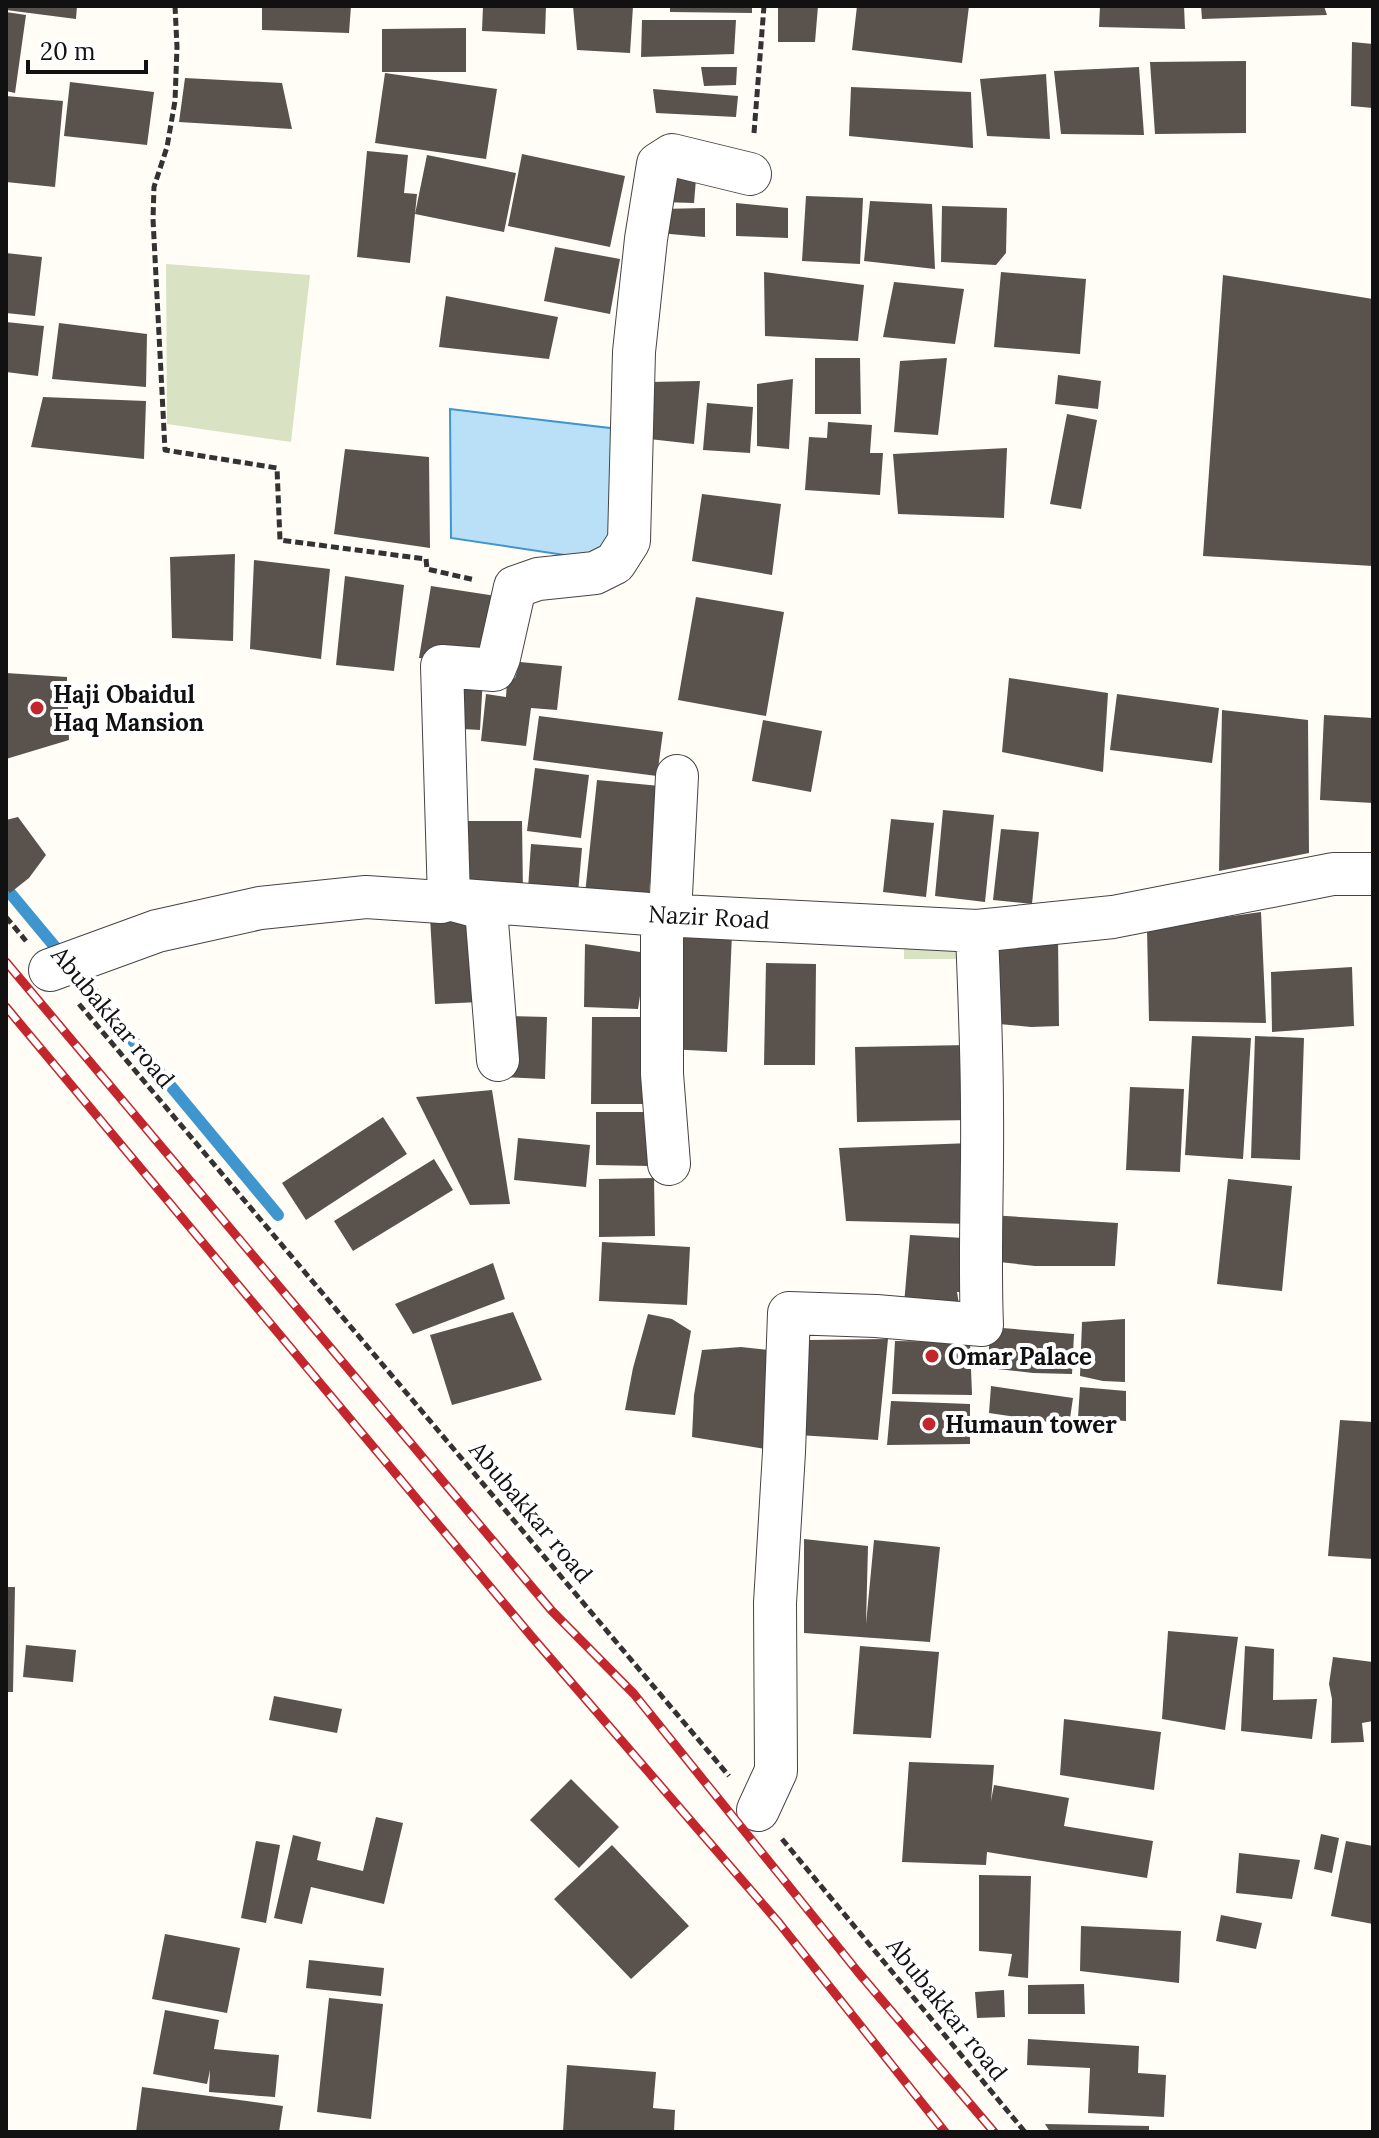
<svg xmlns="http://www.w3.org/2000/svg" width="1379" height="2138" font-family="Lora,serif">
	<rect width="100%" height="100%" fill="#fffdf5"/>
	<!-- cemetery -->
	<path fill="#d9e3c4" d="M166,264L310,275L291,442L167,424Z
		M904,939L973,944L974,959H904Z"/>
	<!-- water -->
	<path fill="#b9e0f7" stroke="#3f96cf" stroke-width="2" d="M450,409L618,429L611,541L597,553L571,556L451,538Z"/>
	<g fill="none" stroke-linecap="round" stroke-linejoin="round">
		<!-- stream -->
		<path stroke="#3f96cf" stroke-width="12" d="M6,888L278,1215"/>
	</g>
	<!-- building -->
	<path fill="#5a524d" d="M6,6H77L76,19L6,10Z
		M262,6H351L349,33L262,30Z
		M483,6H546L545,34L482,31Z
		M573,6H633L630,53L577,50Z
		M670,6H752V13L670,12Z
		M778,6H818L815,42H778Z
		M857,6H969L962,63L852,50Z
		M1100,6H1184L1185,29L1099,27Z
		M1201,6H1324L1327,15L1202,19Z
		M6,12L26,15L15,93L6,91Z
		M642,20H736L734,54L641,57Z
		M466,28V72H382V29Z
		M1352,42L1373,44V108L1351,106Z
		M1246,61V133L1155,134L1150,62Z
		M701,67H737L736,85L704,86Z
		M1139,67L1144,135L1061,134L1054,71Z
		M385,73L497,89L486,159L375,143Z
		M1046,74L1050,139L987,136L980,79Z
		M185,78L282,83L292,129L179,122Z
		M70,82L154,92L147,145L64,136Z
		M851,87L971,92L973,148L849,136Z
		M653,89L738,96L736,117L656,113Z
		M6,96L63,101L55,187L6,182Z
		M367,151L408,155L404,193L417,194L410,263L357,257Z
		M522,154L625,176L610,247L508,226Z
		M427,155L516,173L504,232L415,214Z
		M662,175L696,179L694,203L661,202Z
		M806,196L863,198L860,264L802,261Z
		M870,201L932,204L935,269L864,261Z
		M736,203L788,208V238L736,236Z
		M942,206L1007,208L1006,253L996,265L941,262Z
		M705,208V237L658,233L661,209Z
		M555,247L620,259L610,314L544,301Z
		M6,253L42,257L35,316L6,313Z
		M764,272L864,285L858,341L765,336Z
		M1001,272L1086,279L1080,354L994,347Z
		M1223,275L1373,299V566L1203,556Z
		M894,282L964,289L955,344L883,337Z
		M446,296L558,317L549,359L439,347Z
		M6,322L44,326L38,376L6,372Z
		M59,323L147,334L146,387L52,379Z
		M815,358H860L861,414H815Z
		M947,358L938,435L894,432L900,361Z
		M1058,375L1101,381L1098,409L1055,404Z
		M793,379L789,449L757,446V384Z
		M700,381L694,444L649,439L648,382Z
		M43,397L146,401L144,459L31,447Z
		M707,403L753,407L750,453L703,450Z
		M1067,414L1097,420L1081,509L1050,504Z
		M828,422L872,425L870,453H883L880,495L805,490L809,437L827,438Z
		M1007,448L1004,518L898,514L893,454Z
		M345,449L429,457L430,548L334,534Z
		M702,494L781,504L772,575L692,561Z
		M235,554L233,641L172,638L170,557Z
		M254,560L330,569L321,659L250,649Z
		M345,576L404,585L394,671L336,665Z
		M431,586L496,596L487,663L419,658Z
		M696,597L784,612L766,716L678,700Z
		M520,662L562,666L557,710L531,708L526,746L481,741L486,694L506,697L507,680L515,678Z
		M6,673L67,677L69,740L6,759Z
		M449,674L483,677L480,730L445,728Z
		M1009,678L1108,693L1103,772L1002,752Z
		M1117,694L1219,708L1212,763L1110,750Z
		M1222,710L1308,720L1309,853L1219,871Z
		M1324,715L1373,718V803L1320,800Z
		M539,716L663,732L657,776L533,760Z
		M763,720L822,731L811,792L752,781Z
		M535,768L589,775L581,838L527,831Z
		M597,780L660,786L648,901L585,894Z
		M943,810L994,815L985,902L935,896Z
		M18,817L46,855L29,878L10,893L6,888V820Z
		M891,819L934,823L926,897L883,892Z
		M453,821H522L523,894L454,895Z
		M1001,829L1039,832L1032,904L993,900Z
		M531,844L582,848L578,893L528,889Z
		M1261,912L1266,1023L1149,1021L1147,928Z
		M476,914L481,1002L435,1004L430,917Z
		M672,931L732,933L727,1052L667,1049Z
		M1058,937L1059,1026L1031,1027L999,1024L995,941Z
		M585,944L640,952L641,989L638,1009L584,1007Z
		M766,963L816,964L815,1065H764Z
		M1352,967L1354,1026L1272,1032L1271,972Z
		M503,1016L547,1017L545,1079L502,1077Z
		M592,1017H649L648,1104H591Z
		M1192,1036L1251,1038L1243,1159L1185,1155Z
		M1255,1036L1304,1038L1300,1160L1251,1158Z
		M969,1045L971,1120L857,1122L855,1047Z
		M1130,1087L1184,1089L1180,1172L1126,1170Z
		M492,1090L510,1204L470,1205L416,1097Z
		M596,1112H651L650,1166L596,1165Z
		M383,1117L407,1154L306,1220L282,1183Z
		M518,1138L590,1145L586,1187L514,1180Z
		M971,1143L972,1224L846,1221L839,1148Z
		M434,1159L453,1190L353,1251L334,1221Z
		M654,1178L655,1236L599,1237V1179Z
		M1228,1179L1292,1186L1282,1291L1217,1284Z
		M990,1215L1118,1223L1115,1266H1035L990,1261Z
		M910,1235L964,1238L967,1292H957L959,1304H904Z
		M602,1242L690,1247L687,1305L599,1301Z
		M493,1263L505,1299L413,1334L395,1304Z
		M513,1312L542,1380L452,1405L430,1335Z
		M648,1314L672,1319L691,1331L675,1415L625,1410L633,1368Z
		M1125,1319V1382L1103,1381L1080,1376L1082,1322Z
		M990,1327L1074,1334L1072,1374L1033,1373L988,1368Z
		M888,1339L878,1440L798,1435L809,1340Z
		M895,1341L970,1342L972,1395L892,1394Z
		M741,1347L777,1351L766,1449L692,1437L694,1395L702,1350Z
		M991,1386L1073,1398L1069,1425L989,1413Z
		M1080,1387L1126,1391V1421L1078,1418Z
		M891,1401L970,1404V1444L887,1445Z
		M1340,1420L1373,1422V1559L1328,1556Z
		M804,1539L868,1546L866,1624L874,1540L940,1547L930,1642L804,1633Z
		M6,1587H15L13,1692H6Z
		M1168,1631L1238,1637L1225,1730L1162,1719Z
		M26,1645L76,1650L73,1682L23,1677Z
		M860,1646L939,1652L931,1738L853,1734Z
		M1245,1646L1274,1649L1273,1700L1317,1699L1312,1739L1241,1731Z
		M1333,1657L1373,1662V1721L1362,1723L1364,1742L1331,1743L1332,1699L1329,1684Z
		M274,1696L342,1709L337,1733L269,1720Z
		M1064,1719L1161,1732L1154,1790L1060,1775Z
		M909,1762L994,1765L991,1801L994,1785L1069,1798L1064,1826L1153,1841L1147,1878L987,1852L986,1865L902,1862Z
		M571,1779L619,1827L579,1868L530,1820Z
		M376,1817L403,1823L384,1904L311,1887L302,1924L274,1918L293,1835L321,1842L317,1860L363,1871Z
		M1321,1834L1339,1838L1332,1873L1314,1869Z
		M256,1841L280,1845L266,1923L241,1918Z
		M1346,1841L1373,1846V1924L1331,1916Z
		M612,1845L689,1926L631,1979L554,1899Z
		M1239,1853L1300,1860L1292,1899L1236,1893Z
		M979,1875L1031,1876L1028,1978L1008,1976L1012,1954L979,1951Z
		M1221,1915L1262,1923L1256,1949L1216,1941Z
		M1081,1926L1181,1931L1179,1983L1080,1971Z
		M165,1934L240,1948L227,2013L152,1999Z
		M309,1960L384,1968L381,1996L306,1988Z
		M1084,1984L1085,2014H1028V1985Z
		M1004,1990L1005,2017L977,2018L975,1992Z
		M329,1998L383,2004L371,2119L317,2112Z
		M165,2010L219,2020L214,2049L279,2055L275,2097L209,2092L210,2070L207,2084L153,2074Z
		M1028,2039L1139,2046L1138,2073L1166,2075L1164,2117L1088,2113L1090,2068L1027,2065Z
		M567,2065L656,2072L653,2108L675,2110L674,2132H563Z
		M142,2087L283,2106L279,2132H136Z
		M1045,2124L1149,2126V2132H1050Z"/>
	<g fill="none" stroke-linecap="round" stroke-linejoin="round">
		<defs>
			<path id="street" d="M662,915V1074L669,1164
				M670,915L677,776
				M50,970L157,931L260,908L366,897L441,902L449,899L662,915L977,931L1113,917L1333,874H1373
				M498,1060L486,909L449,899L442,666L494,670L499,658L515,587L538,579L595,573L615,563L629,541L634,352L646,239L658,164L672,155L750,174
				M758,1810L776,1771L775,1603L784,1452L789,1313L876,1316L982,1325C979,1253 983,1182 982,1110C982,1050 979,991 977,931"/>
		</defs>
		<!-- street casing -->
		<use href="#street" stroke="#444" stroke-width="44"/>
		<!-- path -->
		<path stroke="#333" stroke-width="5" stroke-dasharray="8 4" stroke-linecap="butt" d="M175,6L177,47L175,101L167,147L154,187L153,219L165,450L277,468L280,540L426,559L427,569L475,580
			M754,133L764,6
			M6,917L26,941
			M79,1004L729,1776
			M782,1839L1025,2132"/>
		<!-- street -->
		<use href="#street" stroke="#fff" stroke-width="42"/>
		<defs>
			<path id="rail" d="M6,962L552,1611L634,1694L858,1972L994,2132
				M6,1007L532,1637L779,1923L945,2132"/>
		</defs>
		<!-- rail casing -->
		<use href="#rail" stroke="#c4262e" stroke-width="9"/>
		<!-- rail -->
		<use href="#rail" stroke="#fff" stroke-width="6" stroke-dasharray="18" stroke-linecap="butt"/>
	</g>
	<!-- markers -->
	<g fill="#c4262e" stroke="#fff" stroke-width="3">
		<circle cx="37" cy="708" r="8"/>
		<circle cx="932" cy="1356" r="8"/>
		<circle cx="929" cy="1424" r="8"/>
	</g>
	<g text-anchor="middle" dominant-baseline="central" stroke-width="8" stroke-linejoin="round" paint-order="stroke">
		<!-- poi labels -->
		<g font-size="24" font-weight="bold" fill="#111" stroke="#fff" text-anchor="start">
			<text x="53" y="694">Haji Obaidul<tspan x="53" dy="28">Haq Mansion</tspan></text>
			<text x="948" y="1356">Omar Palace</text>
			<text x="945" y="1424">Humaun tower</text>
		</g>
		<!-- street labels -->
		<g font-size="24" fill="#111" stroke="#fff">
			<text transform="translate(709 917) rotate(3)">Nazir Road</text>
			<text transform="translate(113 1017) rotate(50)">Abubakkar road</text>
			<text transform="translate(531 1512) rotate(50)">Abubakkar road</text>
			<text transform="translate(947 2009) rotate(51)">Abubakkar road</text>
		</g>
	</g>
	<!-- border -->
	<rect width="1379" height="2138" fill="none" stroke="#111111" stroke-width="16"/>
	<!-- scale -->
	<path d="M28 60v12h118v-12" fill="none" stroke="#111111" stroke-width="4"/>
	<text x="40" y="60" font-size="24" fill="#111111" stroke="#ffffff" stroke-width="6" paint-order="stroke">20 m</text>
</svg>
